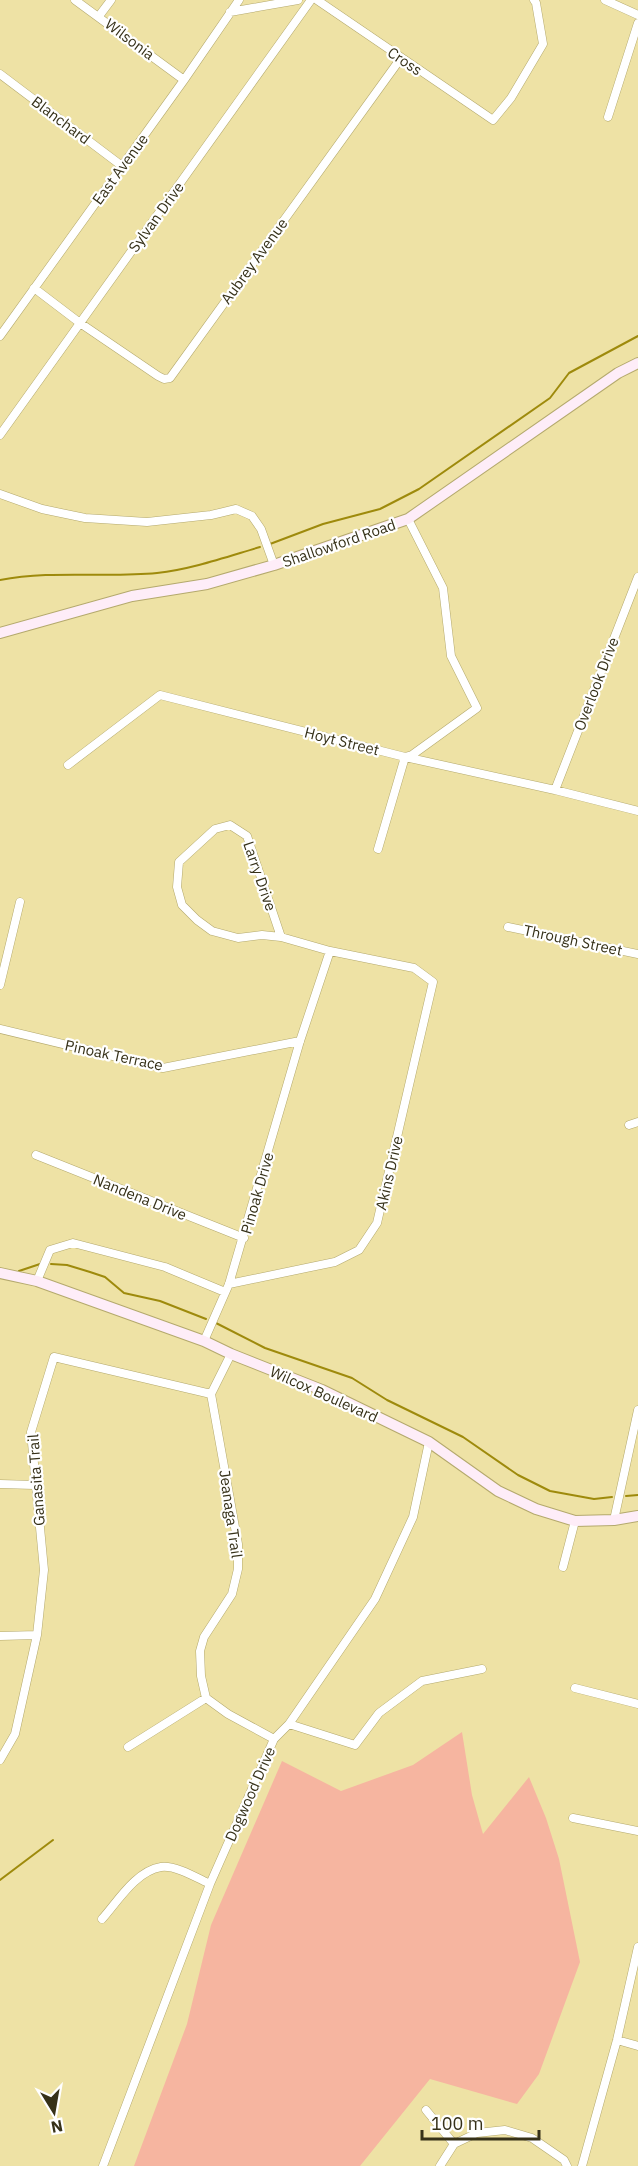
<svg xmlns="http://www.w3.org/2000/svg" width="638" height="2166" font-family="'IBM Plex Sans',sans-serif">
	<rect width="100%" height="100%" fill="#eee2a5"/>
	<!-- green -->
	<path fill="#f6b5a0" d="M462,1732L472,1795L483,1834L529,1777L546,1818L559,1859L580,1962L539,2074L517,2104L430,2079L360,2166H134L187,2024L211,1925L282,1761L341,1791L413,1765Z"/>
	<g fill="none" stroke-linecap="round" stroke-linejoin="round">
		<!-- stream -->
		<path stroke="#9e8a0c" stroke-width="2" d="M270,544L323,524L380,509L419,489L550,398L569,373L638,336
			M0,580C52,570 105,578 157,573C192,569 226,557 260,547
			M51,1264L67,1265L90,1272L105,1277L124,1293L160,1301L206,1319
			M19,1271L40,1264
			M214,1322L265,1348L352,1378L387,1400L463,1437L518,1475L550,1491L594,1499L612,1497
			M626,1496L638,1495
			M0,1880L53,1840"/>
		<defs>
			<path id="street" d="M75,0L184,80
				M317,0L493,120L511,98L543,44L536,3L534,0
				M605,0L638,15
				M230,12L298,0
				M99,16L111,0
				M0,74L122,166
				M608,117L638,23
				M34,288L80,323L158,376L164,379L170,378L401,58
				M0,336L184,80L239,0
				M0,435L311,0
				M0,494L42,509L85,518L147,522L211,515L236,509L252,516L261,529L274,565
				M68,765L160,695L405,757L555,790L638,811
				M555,790L638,577
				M230,825L247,836L281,937L262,935L238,938L212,931L197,920L182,905L177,887L179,862L215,829Z
				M378,849L405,757L412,755L477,708L451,656L443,588L408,519
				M508,927L638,954
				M0,985L20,902
				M0,1029L163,1068L300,1041
				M629,1125L638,1122
				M36,1155L244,1238
				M37,1281L50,1250L73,1243L165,1267L225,1292
				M229,1284L335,1262L359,1250L377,1223L433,982L414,968L330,951L281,937
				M204,1341L229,1284L300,1041L330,951
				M231,1354L211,1394L238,1544V1569L232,1594L204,1637L200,1651L201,1676L206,1698L228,1714L274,1739
				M0,1484L34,1485
				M614,1520L638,1410
				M563,1567L575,1521
				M0,1636L37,1635
				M575,1688L638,1704
				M289,1724L355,1745L379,1713L422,1681L482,1669
				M128,1747L206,1698
				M0,1760L15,1734L37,1635L44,1570L31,1432L54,1357L211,1394
				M573,1818L638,1831
				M102,1919C118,1901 136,1871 161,1867C176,1865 197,1878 210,1884
				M617,2040L638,2046
				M426,2110L454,2144
				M103,2166L210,1884L274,1739L289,1724L375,1599L413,1517L429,1442
				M440,2166L454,2144L477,2133L505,2130L532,2138L564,2160L567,2166
				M582,2166L617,2040L638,1947"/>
			<path id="secondary" d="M0,633L132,596L207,584L274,565L408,519L618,373L638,363
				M0,1273L37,1281L204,1341L231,1354L322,1390L429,1442L498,1491L536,1509L575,1521L614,1520L638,1516"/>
		</defs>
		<!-- street casing -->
		<use href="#street" stroke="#b4a96d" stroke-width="9"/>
		<!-- secondary casing -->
		<use href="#secondary" stroke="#b4a96d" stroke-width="12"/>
		<!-- street -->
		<use href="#street" stroke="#fff" stroke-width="8"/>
		<!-- secondary -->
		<use href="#secondary" stroke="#feedf8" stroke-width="10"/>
	</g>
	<g text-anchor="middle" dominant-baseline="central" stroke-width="4.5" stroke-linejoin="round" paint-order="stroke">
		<!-- street labels -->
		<g font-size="15" fill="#363119" stroke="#fff">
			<text transform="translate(130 39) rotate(37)">Wilsonia</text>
			<text transform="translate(405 61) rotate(34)">Cross</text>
			<text transform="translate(61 120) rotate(37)">Blanchard</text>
			<text transform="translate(120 169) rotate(-54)">East Avenue</text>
			<text transform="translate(156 217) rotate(-54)">Sylvan Drive</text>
			<text transform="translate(254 261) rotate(-54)">Aubrey Avenue</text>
			<text transform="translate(339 543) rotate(-19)">Shallowford Road</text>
			<text transform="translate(596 684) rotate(-69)">Overlook Drive</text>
			<text transform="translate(342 741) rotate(14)">Hoyt Street</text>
			<text transform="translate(260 876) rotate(71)">Larry Drive</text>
			<text transform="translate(573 940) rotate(12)">Through Street</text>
			<text transform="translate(114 1055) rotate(12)">Pinoak Terrace</text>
			<text transform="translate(389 1173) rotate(-77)">Akins Drive</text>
			<text transform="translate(257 1193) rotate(-74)">Pinoak Drive</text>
			<text transform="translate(140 1197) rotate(22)">Nandena Drive</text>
			<text transform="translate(324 1394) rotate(24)">Wilcox Boulevard</text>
			<text transform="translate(36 1480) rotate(-94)">Ganasita Trail</text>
			<text transform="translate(231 1514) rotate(82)">Jeanaga Trail</text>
			<text transform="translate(250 1794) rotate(-66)">Dogwood Drive</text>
		</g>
	</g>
	<!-- north arrow -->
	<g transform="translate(54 2112) rotate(169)" stroke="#ffffff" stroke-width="4.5" paint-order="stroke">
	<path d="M0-4.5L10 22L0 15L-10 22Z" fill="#363119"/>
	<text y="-9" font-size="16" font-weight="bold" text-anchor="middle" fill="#363119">N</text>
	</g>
	<!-- scale -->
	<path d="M422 2130v9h117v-9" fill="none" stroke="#363119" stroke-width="3"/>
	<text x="431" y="2130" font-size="18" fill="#363119" stroke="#ffffff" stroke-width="4.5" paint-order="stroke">100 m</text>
</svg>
